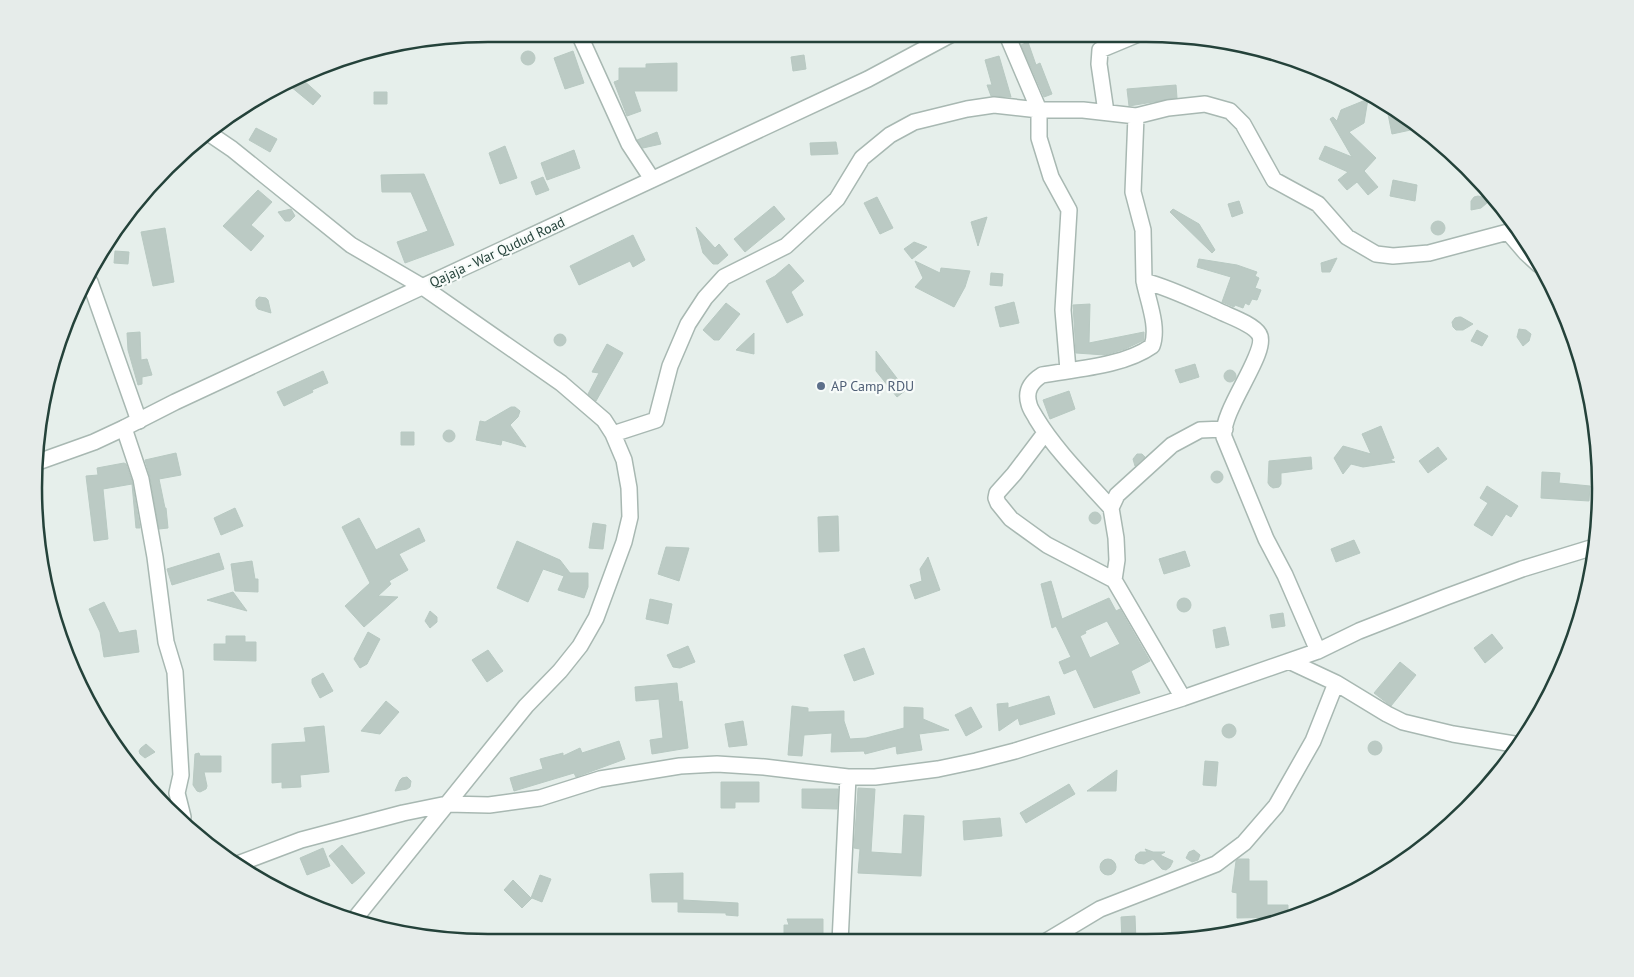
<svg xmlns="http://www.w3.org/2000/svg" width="1634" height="977" font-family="'PT Sans',sans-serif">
	<rect width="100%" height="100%" fill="#e6efeb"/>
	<!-- building -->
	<path fill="#bbcac4" stroke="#b8c9c2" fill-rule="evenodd" d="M1028,42L1036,65L1040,63L1052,94L1044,97L1021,45Z
		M521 58a7 7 0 1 1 14 0a7 7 0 1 1-14 0Z
		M573,51L584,83L565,89L554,58Z
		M804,55L806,69L793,71L791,57Z
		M999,56L1011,97L991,96L987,85H992L985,60Z
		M677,63V91H634L641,111L627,116L614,82L619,80V68H646V64Z
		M302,79L321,96L313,105L290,86Z
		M1176,85L1177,98L1129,106L1127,89Z
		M374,92H387V104H374Z
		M1368,99L1364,123L1349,132L1376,158L1364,171L1378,187L1368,195L1357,182L1347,190L1338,180L1348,172L1319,159L1325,146L1352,157L1330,119L1333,117L1337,121L1341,110Z
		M1386,104L1398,111L1420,128L1392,134Z
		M256,128L277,139L270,152L249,140Z
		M657,132L661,144L643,148L637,140Z
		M836,142L838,154L811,155L810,143Z
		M505,146L517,178L500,184L489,153Z
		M574,150L580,168L547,180L541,163Z
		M424,174L454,245L405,263L397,242L428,231L411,192H382L381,175Z
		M543,177L549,190L536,195L531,182Z
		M1393,180L1417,185L1415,201L1390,196Z
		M258,190L272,202L251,225L264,236L251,251L223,226Z
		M1478,196L1482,197L1487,203L1481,208L1471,210V201L1474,197Z
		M877,197L893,228L880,234L864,203Z
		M1239,201L1243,213L1232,217L1228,204Z
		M774,206L785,219L745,252L734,239Z
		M291,209L295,216L290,221H285L278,212Z
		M1173,209L1199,224L1215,250L1212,253L1170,212Z
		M987,217L978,246L971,222Z
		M1431 228a7 7 0 1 1 14 0a7 7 0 1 1-14 0Z
		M696,227L715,248L719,244L728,255L718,264H713L703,253Z
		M165,228L174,282L153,286L141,232Z
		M633,235L645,260L633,267L630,261L579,285L570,266Z
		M914,242L927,247L912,259L904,249Z
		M115,251L129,252L128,264L114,263Z
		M1337,258L1330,272H1322L1321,263Z
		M1199,259L1237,265L1257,272L1255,276L1259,278L1255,288L1261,290L1257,300L1252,299L1249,305L1245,303L1243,308L1235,305L1234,307L1222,302L1231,277L1197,267Z
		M915,261L940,273L941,268L970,271L965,287L954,307L915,287L923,278Z
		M789,264L804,281L791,292L803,315L787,323L766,281L775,276Z
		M991,273L1003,274L1002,286L990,285Z
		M259,297L266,298L268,300L271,313L258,309L256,306V300Z
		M1014,302L1019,323L1000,327L995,307Z
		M726,303L740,314L719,340H714L703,330Z
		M1090,304L1089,343L1144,332V340L1125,349L1105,355L1076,353L1073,305Z
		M1459,317H1461L1473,324L1463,330H1456L1453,327L1452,322L1455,318Z
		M1519,329L1526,330L1531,334L1529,341L1523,346L1517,337Z
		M1477,330L1488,336L1482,346L1471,341Z
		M140,332L141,360L147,359L152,375L142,377V384L138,385L128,350L127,333Z
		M754,333V354L736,350Z
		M554 340a6 6 0 1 1 12 0a6 6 0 1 1-12 0Z
		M607,344L623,353L596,401L588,394L599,373L592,372Z
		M876,351L906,390L897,397L876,371Z
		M1195,364L1199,377L1180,383L1175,370Z
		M1224 376a6 6 0 1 1 12 0a6 6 0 1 1-12 0Z
		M323,371L328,383L312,390L313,392L284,406L277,392Z
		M1069,391L1075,409L1050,419L1043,400Z
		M511,407H515L520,411L518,417L510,425L526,447L502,440L501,445L476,440L480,421L485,422Z
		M1381,426L1394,458L1390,460L1395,462L1363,467L1351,464L1343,474L1334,458L1343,446L1371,454L1362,434Z
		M443 436a6 6 0 1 1 12 0a6 6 0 1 1-12 0Z
		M401,432H414V445H401Z
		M1438,447L1447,459L1428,473L1419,461Z
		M176,453L181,475L159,479L165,508H166L168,528L159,529L150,477L145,460Z
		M1137,454H1142L1145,457L1135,466L1133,459Z
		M1311,457L1312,469L1281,473V484L1279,487L1273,488L1270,486L1268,483L1269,461Z
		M124,463L126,464L132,481L140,528H136L132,484L103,489L108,539L94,541L86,476L98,475L97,468Z
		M1211 477a6 6 0 1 1 12 0a6 6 0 1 1-12 0Z
		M1542,472L1560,473L1559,483L1590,486L1589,501L1541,498Z
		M1487,486L1518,506L1511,517L1506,514L1492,536L1474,525L1488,503L1480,498Z
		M235,508L243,526L221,535L214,518Z
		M1089 518a6 6 0 1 1 12 0a6 6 0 1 1-12 0Z
		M838,516L839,551L819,552L818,517Z
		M359,518L376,550L419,528L425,541L399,554L408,570L389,581L391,584L378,596L398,597L364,627L345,606L370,583L342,527Z
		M593,523L606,525L603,549L589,548Z
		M1354,540L1360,553L1336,562L1331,549Z
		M517,541L560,560L570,573H588V587L584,598L558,590L564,576L543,569L528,602L497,588Z
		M666,547L689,548L679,581L658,574Z
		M1185,551L1190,566L1164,574L1159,559Z
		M219,553L224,569L172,585L167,569Z
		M928,557L940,590L915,599L910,585L922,581L920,569Z
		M252,561L255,579H258V592L235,591L231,564Z
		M1051,581L1062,619L1109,598L1116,611L1120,609L1150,661L1131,671L1140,693L1094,708L1076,669L1064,674L1059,662L1071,657L1056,626L1052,628L1041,584ZM1107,621L1120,644L1090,658L1080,636L1086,633L1085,631Z
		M233,592L247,611L207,600Z
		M1177 605a7 7 0 1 1 14 0a7 7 0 1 1-14 0Z
		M650,599L672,604L668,624L646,619Z
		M104,602L119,633L136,630L139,652L104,657L100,632L89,609Z
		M430,611L437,617V622L430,628L425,621Z
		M1283,613L1285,626L1272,628L1270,615Z
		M1225,627L1229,645L1216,648L1213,630Z
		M368,632L380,639L367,664L360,668L354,659Z
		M1492,634L1503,648L1485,663L1474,648Z
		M226,636H245V642H256V661L214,660V644H226Z
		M688,646L695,662L680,668L673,667L667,655Z
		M864,648L874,674L854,681L844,655Z
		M488,650L503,671L487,682L472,660Z
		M1400,662L1416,675L1391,706L1374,693Z
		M323,673L333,691L320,698L312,683V679Z
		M677,683L679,702L682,701L688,748L652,754L650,740L663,738L659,699L636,701L635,687Z
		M1049,696L1055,714L1020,725L1018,718L999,731L997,704L1008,703V708Z
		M386,701L399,712L380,734L361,731Z
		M792,706L808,708V712L844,711V721L850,739L866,738L904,728V707L923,708V719L949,730L919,734L922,750L897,754L896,746L865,754L864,751L831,752L832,733L804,735L802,756L788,755Z
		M971,707L982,727L966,736L955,715Z
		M743,721L747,745L729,747L725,724Z
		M1222 731a7 7 0 1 1 14 0a7 7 0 1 1-14 0Z
		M324,726L329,772L300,775L301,787L282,788V782L272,783V744L306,742L304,728Z
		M1368 748a7 7 0 1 1 14 0a7 7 0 1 1-14 0Z
		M619,741L625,759L576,777L574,773L514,791L510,778L543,769L540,759L563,753V756L580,748L582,753Z
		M146,744L155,752L145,758L140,754L139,751L141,748Z
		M199,753L200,756H221V772H204L207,786L206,789L200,792L197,791L193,785L195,754Z
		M1205,761L1218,762L1216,786L1203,785Z
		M1117,770L1116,791H1087Z
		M407,777L411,781L410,787L407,789L395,791L400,780L402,778Z
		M721,782H759V802H735V808H721Z
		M1069,784L1075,794L1026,823L1020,813Z
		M858,788L875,789L871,852L902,854L904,815L924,816L921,876L858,873L860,849L854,848Z
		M802,789H838L837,809L802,808Z
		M1000,818L1002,836L964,840L963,821Z
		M342,845L365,873L352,884L329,856Z
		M323,848L330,866L307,875L300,858Z
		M1145,849L1153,852H1165L1160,855L1173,861L1170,867L1166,870L1162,869L1153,859L1144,864L1138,863L1135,860L1136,855L1140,852H1147Z
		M1194,850L1200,855L1198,860L1192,862L1186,858L1189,852Z
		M1238,859H1249V881H1267V905H1288V917L1237,918V893L1232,892L1236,861Z
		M1100 867a8 8 0 1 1 16 0a8 8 0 1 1-16 0Z
		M683,873V900L738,903V916L726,915V913L678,912V902H652L650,874Z
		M540,875L551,879L542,902L532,898L522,908L504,890L513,880L531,898Z
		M1135,916L1136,942H1122L1121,917Z
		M787,919H823V938H784V925H789Z"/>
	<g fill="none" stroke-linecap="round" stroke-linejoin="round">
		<defs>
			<path id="minor" d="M579,34L629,144L652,179
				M1007,35L1039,110V138L1051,177L1069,210L1063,310L1068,370
				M1106,112L1099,64L1100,50L1136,35
				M1136,116L1133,192L1143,230L1144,281C1170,288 1194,300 1219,311C1229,316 1253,324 1259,334C1270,351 1220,411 1224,437L1266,539L1285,575L1318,651
				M207,132L232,149L351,245L423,287L561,383L604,420L613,434L656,420L670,366L688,324L705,298L724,277L786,246L837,199L862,158L890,135L914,122L967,109L994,105L1039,110H1083L1136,116L1168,108L1205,104L1230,111L1243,124L1274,180L1318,204L1347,237L1376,254L1393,256L1429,253L1508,232L1526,253L1539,265
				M90,282L139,421
				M124,428L141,479L155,557L166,642L175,672L181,775L177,793L183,817
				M1045,433L1014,474L997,493L996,498L998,503L1011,519L1047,545L1114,580L1183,698
				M1111,508C1086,480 1056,451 1036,418C1034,414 1030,409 1029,404C1025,391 1031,382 1042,375C1076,369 1124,366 1152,346C1159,327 1148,301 1144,281
				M1114,580L1117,560L1116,538L1111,508L1117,495L1172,445L1200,430L1225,429
				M1289,661L1336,683L1387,714L1403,722L1453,734L1520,745
				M235,865L301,840L403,813L447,804L489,805L540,798L600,779L680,766L717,764L764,767L848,777H875L938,769L976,761L1015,751L1183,698L1318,651L1359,631L1446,597L1522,569L1594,547
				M353,921L526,706L560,671L580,646L596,618L624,542L630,517L629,488L624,460L613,434
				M840,942L848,777
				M1045,942L1100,909L1216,864L1244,843L1276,806L1313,741L1336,683"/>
			<path id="tertiary" d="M38,462L94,442L124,428L175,402L868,79L952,34"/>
		</defs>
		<!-- minor casing -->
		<use href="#minor" stroke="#a8b8b2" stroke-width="18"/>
		<!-- tertiary casing -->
		<use href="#tertiary" stroke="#a8b8b2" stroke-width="18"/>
		<!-- minor -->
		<use href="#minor" stroke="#fff" stroke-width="15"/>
		<!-- tertiary -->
		<use href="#tertiary" stroke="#fff" stroke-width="15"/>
	</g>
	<!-- markers -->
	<circle fill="#5c6f8a" stroke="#f7fbf9" stroke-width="2" cx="821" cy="386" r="5"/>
	<g text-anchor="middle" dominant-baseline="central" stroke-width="4.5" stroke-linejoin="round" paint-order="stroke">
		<!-- street labels -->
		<g font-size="14" fill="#24423a" stroke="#f7fbf9">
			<text transform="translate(497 252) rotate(-25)">Qajaja - War Qudud Road</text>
		</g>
		<!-- service labels -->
		<g font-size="14" fill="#4e5e75" stroke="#f7fbf9" text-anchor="start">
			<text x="831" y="386">AP Camp RDU</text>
		</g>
	</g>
	<!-- crop -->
	<path d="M0 0H1634V977H0ZM488 42H1146A446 446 0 0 1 1592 488V488A446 446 0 0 1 1146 934H488A446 446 0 0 1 42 488V488A446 446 0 0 1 488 42Z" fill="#e6ecea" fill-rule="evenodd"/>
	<path fill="none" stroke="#24423a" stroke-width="2.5" d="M488 42H1146A446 446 0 0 1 1592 488V488A446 446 0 0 1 1146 934H488A446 446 0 0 1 42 488V488A446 446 0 0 1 488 42Z"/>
</svg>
